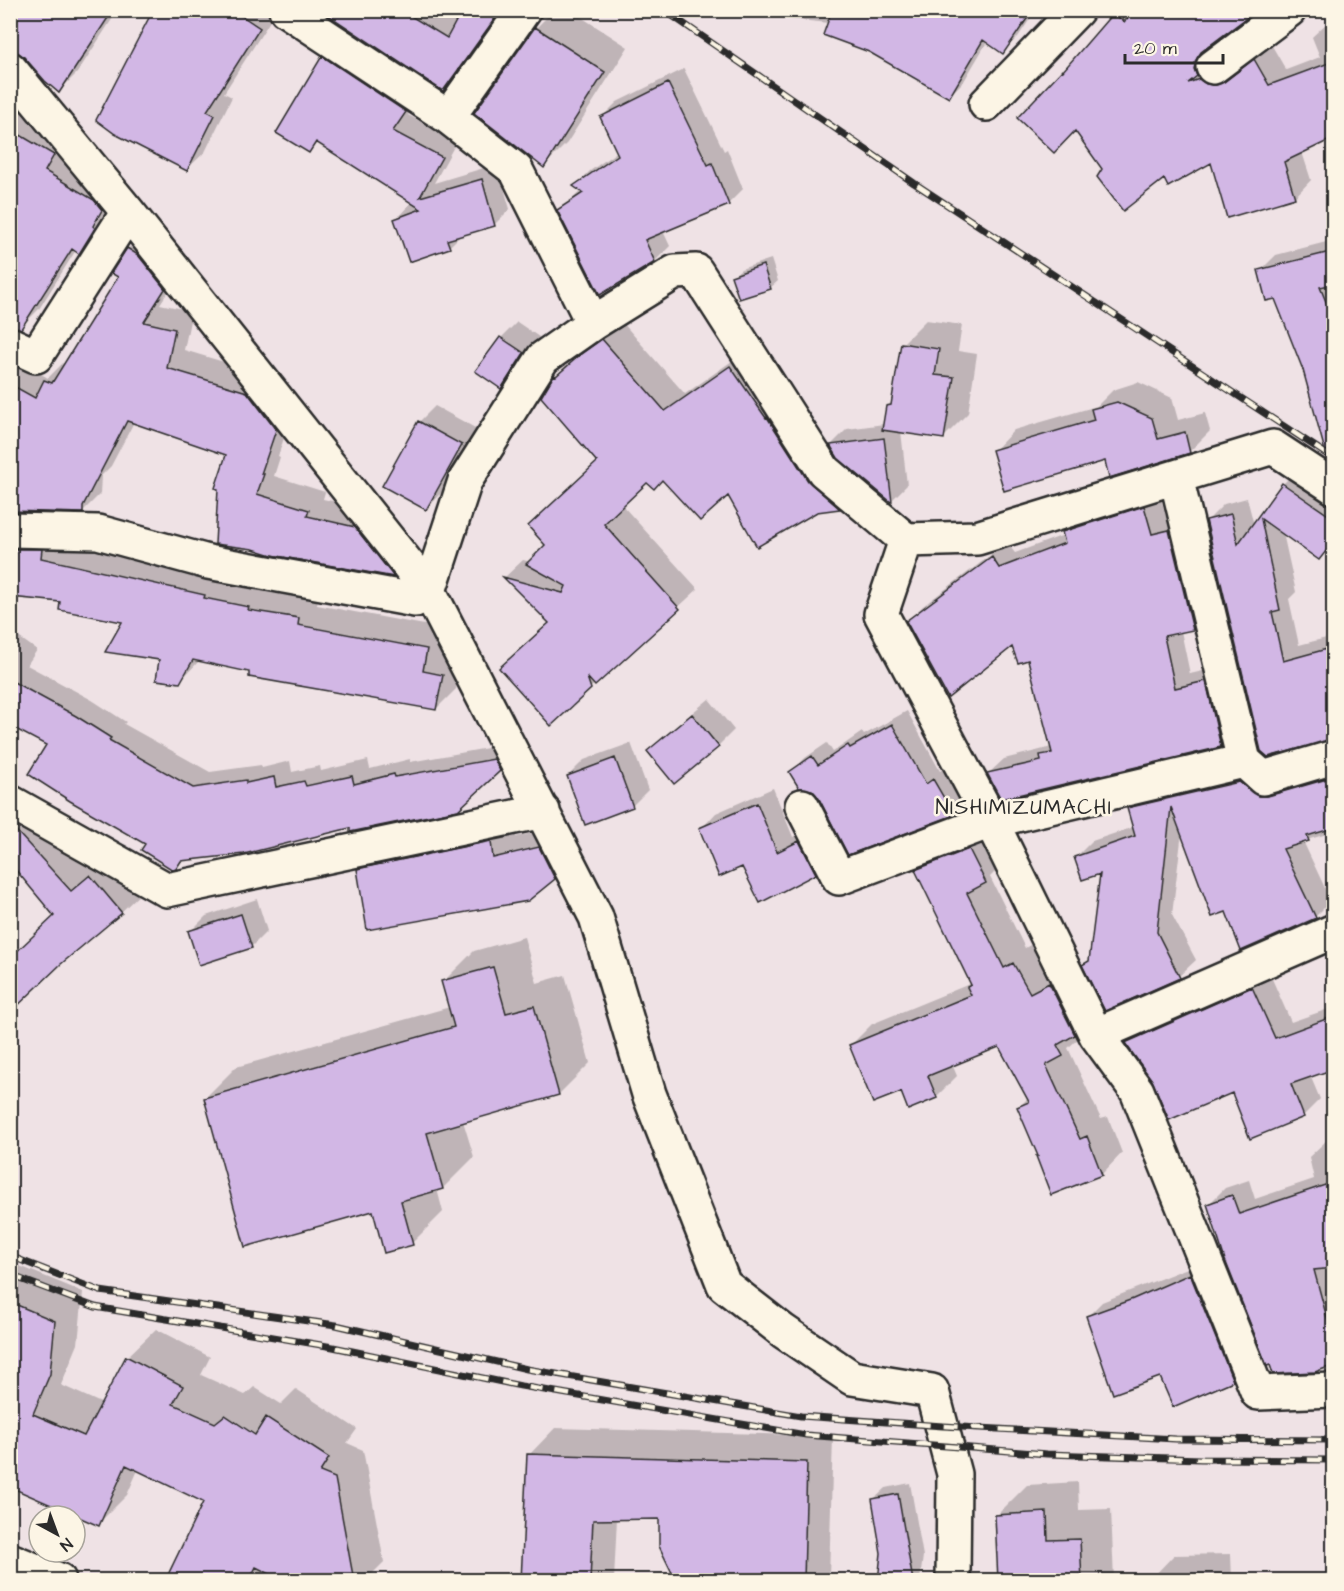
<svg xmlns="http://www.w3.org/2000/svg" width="1344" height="1591" font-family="'Architects Daughter',sans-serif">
	<rect width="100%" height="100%" fill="#efe2e5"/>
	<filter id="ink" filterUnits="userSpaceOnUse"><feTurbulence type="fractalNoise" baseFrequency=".0167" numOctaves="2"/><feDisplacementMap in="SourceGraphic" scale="12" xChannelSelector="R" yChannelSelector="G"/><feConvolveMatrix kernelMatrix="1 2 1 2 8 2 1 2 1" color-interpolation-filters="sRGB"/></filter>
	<g filter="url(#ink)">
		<!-- shadow -->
		<path fill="#0003" d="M10,10H118L77,73L59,91L18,50Z
			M155,10H277L224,93L232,97L205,152L187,169Z
			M323,10H505L461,72L443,89Z
			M554,10H570L628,47L567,143L544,166L536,28Z
			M757,10H878L829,23L760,16L761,11Z
			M920,10H1036L1018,37L1002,52L987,42L964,81L949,96Z
			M1117,10H1255L1211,43L1210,52L1233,70L1242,66L1271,44L1286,70L1320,57L1312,37L1329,21L1334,19V136L1302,152L1311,180L1295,197L1229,216L1212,161L1165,177L1104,168L1063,71Z
			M339,41L420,95L408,115L457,141L434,183L497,164L510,209L494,225L462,234L449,247L396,219L412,202L318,142L309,151L323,57Z
			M684,69L724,151L727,149L743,189L728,204L663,231L670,246L655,261L600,293L559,211L582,190L575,186L590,171L618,151L602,117L617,102Z
			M10,91L112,210L97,234L79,252L76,250L39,309L21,327L10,325Z
			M146,231L182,270L160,304L192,311L184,350L264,374L293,411L278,456L280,457L274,476L325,492L323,499L372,510L411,558L393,575L272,553L228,455L134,422L111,466L101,476L100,494L83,511L10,506V356L48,378L63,363L66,364L120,276L128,249Z
			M1334,240V401L1305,370L1276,297L1260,271L1276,255Z
			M771,259L778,281L770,288L733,276L741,269Z
			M926,320L962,325L958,351L977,354L968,413L944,437L901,431L907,485L892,500L839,457L831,445L847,429L884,424L887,407L893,401L902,344Z
			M517,322L539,337L517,372L501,387L478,371L502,337Z
			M622,322L685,394L749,349L857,490L839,507L816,510L663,479L647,481L622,505L698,589L551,724L550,622L505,577L523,560L531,562L548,545L599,461L555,376L574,358L575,359Z
			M1138,382L1172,398L1178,420L1205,413L1210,431L1190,451L1106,459L994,451L1014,430L1097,406L1113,390Z
			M435,406L477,429L442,492L426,508L419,422Z
			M1300,467L1334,491V544L1319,558L1283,533L1296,592L1289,599L1299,645L1334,636V737L1268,755L1207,521L1224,504L1247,498L1254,525L1283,484Z
			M1159,492L1167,520L1184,516L1208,613L1192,628L1181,631L1190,674L1220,667L1236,731L1221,746L989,773L1004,759L1048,748L1051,746L1029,658L1013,645L908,621L923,606L1007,543L1015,553L1064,535L1063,533L1079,517Z
			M10,507L13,519L268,587L267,591L318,598L317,605L446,629L462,656L456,689L436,709L200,660L179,682L161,658L124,621L62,599H10Z
			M10,631L37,650L27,665L92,700L126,722L124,724L210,772L261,765L262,768L290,761L292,772L320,766L321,771L368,760L370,769L410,759V762L510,744L515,754L499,770L351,827L183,860L176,867L147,843L48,745L10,724Z
			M709,699L734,730L718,746L649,751L665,735Z
			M907,711L940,771L947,766L967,800L953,814L820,796L791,773L805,758L827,743L833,752L862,732L864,735Z
			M631,743L648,790L632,806L568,776L584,760Z
			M1256,766H1334V832L1303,841L1331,901L1315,917L1227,910L1182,832L1172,915L1196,960L1179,976L1106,1009L1084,965L1091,958L1102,872L1076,857L1092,841L1134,827L1129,808L1145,792Z
			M773,788L793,837L815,826L831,857L815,872L743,865L701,829L716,813Z
			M10,796L36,807L93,870L113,854L143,891L121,912L60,963L10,1011L56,916L20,872L10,880Z
			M513,820L516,837L562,826L577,855L554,878L527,900L358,870L381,847Z
			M990,829L1006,861L990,877L1025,948L1034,943L1083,1034L1068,1048L1101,1119L1108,1117L1122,1153L1102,1174L1040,1155L1018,1108L1028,1098L1000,1045L952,1064L957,1076L936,1097L909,1108L902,1090L851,1045L872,1024L972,983L916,870L937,849Z
			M257,899L267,931L251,947L190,932L206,916Z
			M524,937L537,983L565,975L590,1063L559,1094L463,1121L474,1157L443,1188L437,1189L443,1212L412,1243L374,1209L205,1098L236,1067L450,1007L443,982L474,951Z
			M1269,972L1291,1022L1334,1007V1067L1310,1075L1320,1099L1303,1116L1233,1091L1154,1079L1127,1043L1143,1027Z
			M1334,1139V1371L1323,1370L1209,1204L1225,1188L1249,1180L1255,1199L1314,1179L1309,1157L1326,1141Z
			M1205,1261L1247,1365L1232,1380L1087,1317L1102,1302Z
			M10,1262L83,1292L78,1344L61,1385L103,1404L127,1357L156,1329L210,1357L201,1375L245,1395L254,1387L281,1404L296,1389L357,1429L347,1443L363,1450L384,1562L366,1580H167L205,1502L138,1470L127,1495L98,1524L13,1487L10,1489Z
			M555,1428L833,1436L829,1579L677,1580L661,1518H617L614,1580H522L529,1455Z
			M1078,1482L1079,1510L1111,1509L1114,1580H1000L996,1516L1027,1485Z
			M910,1483L923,1556L920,1580H879L883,1553L873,1500L886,1488Z
			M1231,1554L1232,1580H1150L1174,1555Z"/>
		<!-- building -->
		<path fill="#d2b7e5" stroke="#2b2b2b" stroke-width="1.5" d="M10,10H113L59,93L45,81L24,57L17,52L10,51Z
			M153,10H233L260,28L207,111L215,115L187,171L115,134L96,120Z
			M321,10H401L447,38L462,10H501L443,91Z
			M832,10H1033L1003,54L983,40L949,98L869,52L823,35Z
			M1135,10H1257L1201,52L1196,60L1194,69L1197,76L1188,83L1199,79L1206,84L1216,85L1224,82L1254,59L1269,85L1334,61V138L1284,162L1295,198L1227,218L1211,163L1168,187L1164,179L1123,211L1097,177L1102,169L1075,131L1054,153L1017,118L1062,70L1063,71L1113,13L1124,22Z
			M535,27L605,72L544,168L474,113Z
			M322,56L406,112L393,131L442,157L420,197L482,179L495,226L447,240L450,248L409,262L394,219L421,209L316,142L309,153L276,133Z
			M668,83L708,165L712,163L729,205L645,240L655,262L600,295L557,210L583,193L573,186L618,155L600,117Z
			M10,129L54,155L45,171L94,200L102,210L93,226L95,228L79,254L72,249L21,329L10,326Z
			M127,248L138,255L165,289L144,322L175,329L167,368L247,392L276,430L261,474H264L257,494L309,510L307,516L355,527L394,577L272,555L253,549L215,544L218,489L215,488L226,455L127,421L83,506V513L10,511V384L35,398L44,380L52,383L118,277L111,273Z
			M1334,251V284L1320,287L1334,321V450L1325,451L1303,370L1275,299L1266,301L1258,270Z
			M763,265L771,289L739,299L731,276Z
			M500,337L524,353L501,389L475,371Z
			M602,339L665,411L730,366L766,418L767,417L808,481L840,509L817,512L757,547L728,496L700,521L662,480L654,489L647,483L604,524L680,609L595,686L587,677L591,689L551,726L499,668L549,623L503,577L563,593L566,586L526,564L545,545L528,526L597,462L541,397L554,375L556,376L581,354Z
			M901,343L939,349L935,375L954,377L944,439L882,430L886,406L891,405Z
			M1117,402L1152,418L1158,439L1185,432L1190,453L1109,478L1105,461L1004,491L992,450L1094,420L1091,409Z
			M418,421L462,445L426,510L382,486Z
			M884,438L892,502H891L838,458L830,445Z
			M1282,483L1334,519V541L1319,560L1261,519L1280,610L1272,612L1283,661L1334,647V739L1268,757L1261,751L1206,520L1231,514L1238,544Z
			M1144,506L1152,534L1169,530L1193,630L1164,636L1175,688L1206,681L1221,747L1001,799L987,773L1041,761L1040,755L1052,753L1028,660L1018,663L1012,647L948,698L906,621L992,557L999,568L1065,543L1062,532Z
			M16,549H42L41,558L205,595L204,598L249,607L248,610L299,618L298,625L427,649L423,671L443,675L436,710L249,677V672L193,660L180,683L156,680L159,660L105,652L122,622L59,610L60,602L11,597Z
			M10,680L76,716L111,738L109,740L193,788L246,780V783L274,777L276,787L304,781L306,786L352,776L354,784L394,774L395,777L494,759L500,771L458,810L350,832V828L244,854L181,861L176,869L173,870L141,850L145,844L70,801L28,774L46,745L10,726Z
			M692,714L719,747L674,784L647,751Z
			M892,724L926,784L933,779L954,815L848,855L818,797L812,790L799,788L789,772L812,756L818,765L848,745L850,748Z
			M615,758L633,807L585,825L567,776Z
			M1334,777V828L1307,836L1309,841L1283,849L1316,918L1241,951L1226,912L1212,917L1171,807L1157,932L1180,978L1105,1011L1082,965L1089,961L1100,874L1082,880L1074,857L1135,836L1127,808L1239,782L1258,796H1268Z
			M757,803L777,852L799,841L816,874L760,903L742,867L719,877L699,828Z
			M10,824L71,891L90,875L122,913L61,964L10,1013V958L54,916L10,863Z
			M491,841L493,858L539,847L555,879L528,901L367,930L357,869Z
			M969,849L986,883L967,893L1004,968L1013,963L1030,993L1049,983L1075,1035L1057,1045L1063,1056L1046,1065L1080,1139L1087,1136L1102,1175L1051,1195L1036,1156H1038L1017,1107L1029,1102L999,1047L928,1076L937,1098L908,1110L901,1092L873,1103L849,1045L971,995L967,987L971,985L915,870Z
			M241,914L252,948L199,965L188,931Z
			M493,967L506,1013L534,1006L559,1095L427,1133L443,1189L401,1201L413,1245L384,1253L373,1211L245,1247L204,1098L454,1027L441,981Z
			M1252,987L1275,1038L1334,1016V1069L1291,1084L1304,1117L1250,1139L1232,1093L1169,1120L1152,1080L1125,1043Z
			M1334,1182V1268L1314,1270L1334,1344V1365L1315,1372L1273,1374L1270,1365L1267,1366L1225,1260L1207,1204L1232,1195L1239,1214Z
			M1190,1274L1233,1381L1173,1407L1160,1377L1113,1394L1086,1316L1133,1299Z
			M10,1302L55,1321L50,1374L33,1414L84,1436L126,1356L183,1386L173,1404L215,1423L225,1415L255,1435L266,1417L329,1458L320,1472L335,1478L354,1581H284L256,1567L249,1581H165L203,1502L126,1465L99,1526L10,1487Z
			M527,1454L807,1462L804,1581H676L659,1546V1519L593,1520L590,1581H521Z
			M898,1494L913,1581H878L881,1553L872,1499Z
			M1047,1512L1048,1540L1080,1539L1082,1581H998L995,1515Z"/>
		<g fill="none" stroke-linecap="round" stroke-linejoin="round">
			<defs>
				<path id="minor" d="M286,10L448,117L524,10
					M1213,67L1289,10
					M10,69L128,212L429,591L596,917L649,1094L724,1285L783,1331L852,1378L932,1391L954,1474L953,1580
					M986,104L1077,10
					M448,117L516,170L593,323
					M10,344L36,356L128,212
					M1176,477L1244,761
					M10,530L98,532L208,562L415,600L429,591L465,481L543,358L593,323L675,272L696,271L824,471L906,540L881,614L991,821L1096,1035L1137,1091L1258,1393L1334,1390
					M906,540L977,538L1273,447L1334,487
					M10,802L167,890L543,811
					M802,806L839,878L991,821L1244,761L1263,778L1334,757
					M1096,1035L1334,931"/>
				<path id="highway" d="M10,1560L59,1580"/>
			</defs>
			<!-- minor casing -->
			<use href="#minor" stroke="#2b2b2b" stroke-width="38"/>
			<!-- highway casing -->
			<use href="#highway" stroke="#2b2b2b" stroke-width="38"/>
			<!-- minor -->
			<use href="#minor" stroke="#fcf5e5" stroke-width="33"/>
			<!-- highway -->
			<use href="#highway" stroke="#fcf5e5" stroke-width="33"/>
			<defs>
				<path id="rail" d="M664,10L914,183L1334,459
					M10,1256L100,1291L336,1325L527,1369L801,1416L943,1426L1176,1439L1334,1440
					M10,1275L95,1307L333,1347L521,1386L806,1435L1047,1454L1201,1459L1334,1460"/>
			</defs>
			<!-- rail casing -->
			<use href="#rail" stroke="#2b2b2b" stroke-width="7"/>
			<!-- rail -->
			<use href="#rail" stroke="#fcf5e5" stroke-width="4.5" stroke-dasharray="14" stroke-linecap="butt"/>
		</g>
	</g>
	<g text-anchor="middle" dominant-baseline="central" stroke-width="5" stroke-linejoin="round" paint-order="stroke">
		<!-- quarter labels -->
		<g font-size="21" letter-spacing="1.5" fill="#2b2b2b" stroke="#fcf5e5">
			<text x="1024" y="807">NISHIMIZUMACHI</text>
		</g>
	</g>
	<!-- margin -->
	<rect width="1344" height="1591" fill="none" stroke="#fcf5e5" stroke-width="36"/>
	<rect x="18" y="18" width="1308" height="1555" fill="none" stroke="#2b2b2b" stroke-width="2" filter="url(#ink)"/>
	<!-- north arrow -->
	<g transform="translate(57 1534) rotate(139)"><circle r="28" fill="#fcf5e5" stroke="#a8a49b" stroke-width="1.5"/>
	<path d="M0-4.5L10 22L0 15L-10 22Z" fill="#2b2b2b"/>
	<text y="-9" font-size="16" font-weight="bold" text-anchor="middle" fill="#2b2b2b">N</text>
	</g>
	<!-- scale -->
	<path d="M1125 54v9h98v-9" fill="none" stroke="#2b2b2b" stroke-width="3"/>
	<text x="1134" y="54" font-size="18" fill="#2b2b2b" stroke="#fcf5e5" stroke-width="4.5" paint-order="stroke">20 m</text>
</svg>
